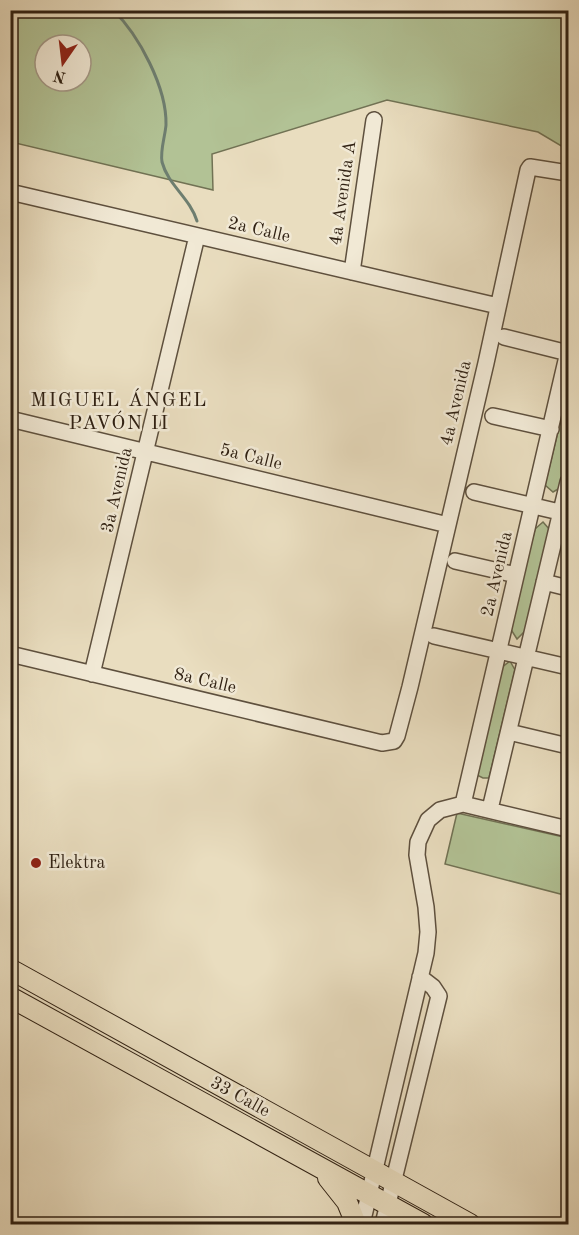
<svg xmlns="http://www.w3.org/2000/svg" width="579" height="1235" font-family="'Old Standard TT',serif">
	<rect width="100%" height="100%" fill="#e9ddbf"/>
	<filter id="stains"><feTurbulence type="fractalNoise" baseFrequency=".00333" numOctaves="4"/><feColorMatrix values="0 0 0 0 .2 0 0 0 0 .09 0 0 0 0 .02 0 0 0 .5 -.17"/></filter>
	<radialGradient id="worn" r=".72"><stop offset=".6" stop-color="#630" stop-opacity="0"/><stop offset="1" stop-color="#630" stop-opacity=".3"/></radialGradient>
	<!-- green -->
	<path fill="#b2c295" stroke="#717254" stroke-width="1.5" fill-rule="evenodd" d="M11,10L568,11V150L538,132L387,100L212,154L213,190L11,142ZM45,45H81V81H45Z
		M568,390V451L560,488L553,492L545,485Z
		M543,522L550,530L525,631L517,639L510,628L535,529Z
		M510,661L515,670L489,778H483L477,775L501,668Z
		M457,813L568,838V896L445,864Z"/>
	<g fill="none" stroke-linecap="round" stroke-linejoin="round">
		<!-- stream -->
		<path stroke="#6e7e70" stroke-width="3" d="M113,10C139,35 167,88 166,125C165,137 160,150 162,162C168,185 190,198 197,221"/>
		<defs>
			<path id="minor" d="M10,192L498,306
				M352,272L374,120
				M504,337L568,353
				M493,416L551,429
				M10,419L448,525
				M474,492L568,514
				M455,561L516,575
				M544,582L568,588
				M434,636L568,667
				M10,654L382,743L394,741L397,736L410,687L486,363L528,170L530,167L568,173
				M92,674L197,236
				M509,732L568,746
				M463,804L568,352
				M490,809L568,482
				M362,1224L426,953L428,932L426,907L417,855L418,842L428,820L440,810L463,804L568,829
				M383,1224L439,996L433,987L420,977"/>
			<path id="major" d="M10,969L470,1224
				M10,997L423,1224
				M328,1178L347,1202L356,1224"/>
		</defs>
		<!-- minor casing -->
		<use href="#minor" stroke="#5e503e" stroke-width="18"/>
		<!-- major casing -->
		<use href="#major" stroke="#302113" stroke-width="22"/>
		<!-- minor -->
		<use href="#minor" stroke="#f1e9d5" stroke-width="15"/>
		<!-- major -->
		<use href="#major" stroke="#e9ddbf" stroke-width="20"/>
	</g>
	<!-- markers -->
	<circle fill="#8f2418" stroke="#f1e9d5" stroke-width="2" cx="36" cy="863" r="6"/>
	<g text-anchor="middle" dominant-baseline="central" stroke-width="5" stroke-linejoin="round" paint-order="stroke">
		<!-- street labels -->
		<g font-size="18" fill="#302113" stroke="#f1e9d5">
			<text transform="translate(343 193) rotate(-82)">4a Avenida A</text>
			<text transform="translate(259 230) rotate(13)">2a Calle</text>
			<text transform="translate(456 403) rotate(-77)">4a Avenida</text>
			<text transform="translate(251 457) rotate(14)">5a Calle</text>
			<text transform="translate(117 490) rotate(-77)">3a Avenida</text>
			<text transform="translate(497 574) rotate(-77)">2a Avenida</text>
			<text transform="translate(205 681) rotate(13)">8a Calle</text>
			<text transform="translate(240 1097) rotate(29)">33 Calle</text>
		</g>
		<!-- poi labels -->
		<g font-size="18" fill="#302113" stroke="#f1e9d5" text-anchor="start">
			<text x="48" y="863">Elektra</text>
		</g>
		<!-- neighbourhood labels -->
		<g font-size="20" letter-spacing="1.5" fill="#302113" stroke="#f1e9d5">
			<text x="119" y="401">MIGUEL ÁNGEL<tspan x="119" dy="23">PAVÓN II</tspan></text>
		</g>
	</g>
	<!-- margin -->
	<rect width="579" height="1235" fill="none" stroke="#e9ddbf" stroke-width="36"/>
	<rect x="12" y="12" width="555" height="1211" fill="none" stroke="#302113" stroke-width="3"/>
	<rect x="18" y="18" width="543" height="1199" fill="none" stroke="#302113" stroke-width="1.5"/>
	<!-- north arrow -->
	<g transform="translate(63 63) rotate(194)"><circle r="28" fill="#f1e9d5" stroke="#a49987" stroke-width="1.5"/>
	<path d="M0-4.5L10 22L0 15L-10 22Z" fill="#8f2418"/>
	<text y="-9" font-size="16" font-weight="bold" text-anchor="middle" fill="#302113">N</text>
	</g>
	<rect width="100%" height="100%" filter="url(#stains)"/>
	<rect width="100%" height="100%" fill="url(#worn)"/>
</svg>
